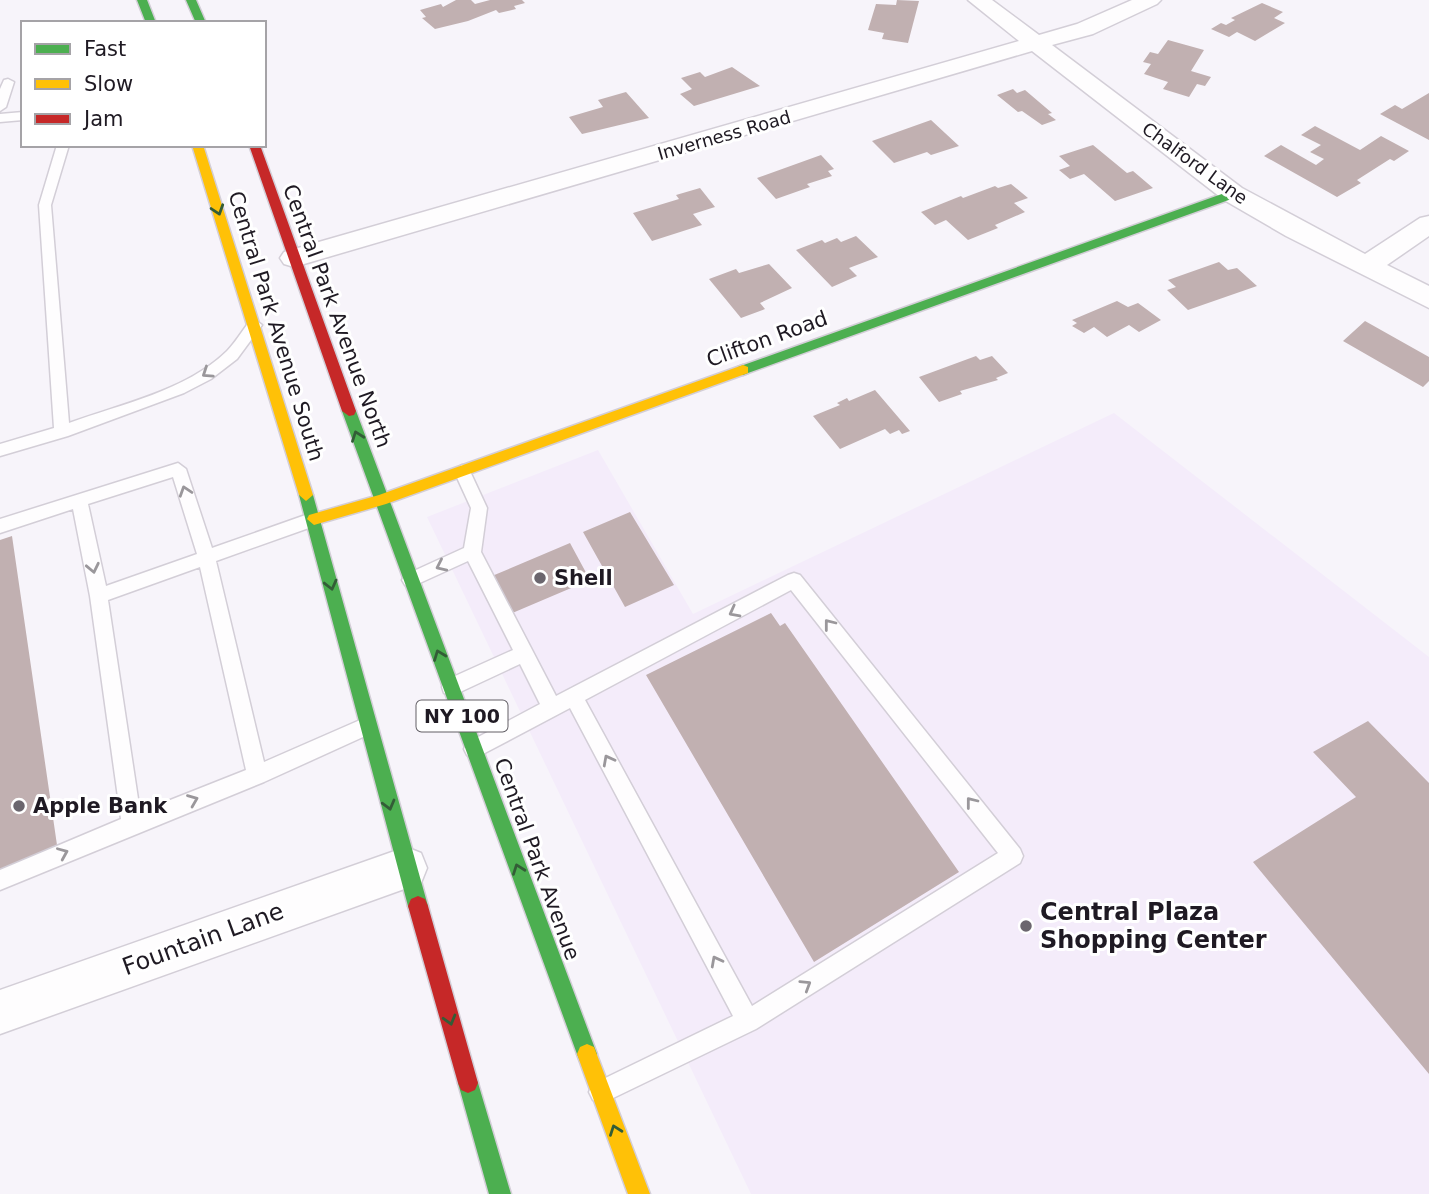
<svg xmlns="http://www.w3.org/2000/svg" width="1429" height="1194" font-family="'DejaVu Sans',sans-serif">
	<rect width="100%" height="100%" fill="#f7f4fa"/>
	<!-- commercial -->
	<path fill="#f4ecfa" d="M1114,413L1429,657V1194H751L427,517L598,450L693,614Z"/>
	<!-- building -->
	<path fill="#c1b0b1" d="M456,0H471L475,4L490,0H522L525,3L514,6L516,9L499,13L496,10L468,21L435,29L422,18L426,17L420,10L441,4L443,7Z
		M897,0L919,1L908,43L882,39L884,33L868,30L876,4L896,5Z
		M1262,3L1283,12L1274,18L1285,23L1255,41L1237,32L1229,37L1211,29L1221,23L1226,25L1235,20L1231,18Z
		M1168,40L1204,50L1191,71L1211,77L1205,86L1197,84L1189,97L1163,89L1168,82L1144,74L1151,64L1143,62L1150,52L1158,54Z
		M732,67L760,86L694,106L680,94L692,89L681,78L700,72L705,77Z
		M1013,89L1017,93L1025,90L1052,113L1048,114L1056,120L1042,125L1022,111L1018,112L997,95Z
		M626,92L649,118L582,134L569,117L603,107L598,100Z
		M1429,93V140L1380,114L1395,105L1402,109Z
		M931,120L959,146L931,155L927,152L894,163L872,141Z
		M1315,126L1360,150L1381,136L1409,151L1394,161L1390,159L1357,180L1361,183L1337,197L1264,156L1281,145L1316,165L1324,159L1310,152L1321,145L1301,135Z
		M1093,145L1127,173L1133,171L1153,188L1115,201L1084,174L1070,179L1059,170L1070,166L1059,156Z
		M821,155L834,169L828,171L832,176L807,184L810,187L776,199L757,178Z
		M1011,184L1028,198L1014,203L1025,212L995,225L998,228L968,240L946,220L935,225L921,212L961,196L963,198L995,186L998,188Z
		M700,188L715,207L693,214L702,225L652,241L633,213L679,199L676,195Z
		M856,236L878,257L849,268L857,276L832,287L796,250L822,240L825,243L837,238L841,242Z
		M1219,262L1228,270L1237,268L1257,286L1188,310L1167,290L1176,287L1168,280Z
		M769,264L792,288L760,303L765,309L741,318L709,279L736,269L739,273Z
		M1117,301L1128,307L1138,303L1161,320L1139,332L1129,325L1107,337L1094,327L1084,333L1072,326L1077,323L1072,320Z
		M1365,321L1429,357V381L1423,387L1343,341Z
		M976,356L980,360L992,356L1008,373L996,378L998,380L960,391L962,394L939,402L919,377Z
		M875,390L910,431L902,434L899,430L890,434L885,429L840,449L813,416L840,405L837,403L847,398L849,401Z
		M630,512L674,585L625,607L583,532Z
		M12,536L57,845L0,870V540Z
		M570,543L590,580L510,614L492,576Z
		M771,613L780,626L785,623L959,872L814,962L646,675Z
		M1368,721L1429,783V1074L1253,862L1356,797L1313,752Z"/>
	<g fill="none" stroke-linecap="round" stroke-linejoin="round">
		<defs>
			<path id="lane" d="M8,79L14,82L6,107L0,111V89L4,80Z
				M23,112V120L0,122V114Z
				M57,145H69L51,205L69,423C121,404 186,391 227,351C235,343 242,331 250,321L255,320L262,325L237,359L211,379L184,393L68,436L0,456V444L54,428L39,205Z
				M178,463L186,469L212,548L314,512L320,514L322,519L320,524L216,561L264,762L367,717L374,720L377,726L374,732L264,782L0,890V870L121,819L90,596L73,509L0,533V519ZM173,477L197,554L106,586L88,504ZM200,567L246,770L140,812L108,600Z
				M462,465L468,467L487,508L481,552L556,696L788,575L794,573L800,575L1020,849L1023,856L1020,863L756,1029L609,1100L601,1104L593,1100L589,1092L593,1084L733,1016L570,708L481,755L474,758L467,755L464,749L467,743L540,704L520,664L458,693L451,695L444,693L442,687L444,681L513,650L468,561L411,587L405,585L402,580L405,575L464,548L471,508L454,471ZM791,590L998,853L752,1006L585,700Z"/>
			<path id="street" d="M968,0H992L1039,35L1077,24L1132,0H1161L1157,4L1093,34L1052,45L1242,188L1365,254L1420,218L1429,216V236L1387,265L1429,286V308L1286,236L1224,200L1032,51L304,264L294,267L284,264L280,258L284,252L1019,41Z
				M406,847L421,853L427,868L421,883L0,1034V990Z"/>
			<path id="fast" d="M137,0H147L156,23H146Z
				M186,0H196L206,23H196Z
				M1233,190L1239,194L1237,197L748,373L743,375L736,370L738,367Z
				M349,406L356,411L597,1054L594,1061L587,1064L580,1061L577,1054L342,411Z
				M306,489L313,495L428,906L425,913L418,916L411,913L408,906L299,495Z
				M468,1073L475,1076L478,1083L511,1194H489L458,1083L461,1076Z"/>
			<path id="slow" d="M192,145H203L313,495L306,501L299,495Z
				M743,365L748,367V373L386,504L314,525L307,519L309,515L379,495Z
				M587,1044L594,1047L650,1194H628L577,1054L580,1047Z"/>
			<path id="jam" d="M249,145H260L356,411L354,415L349,416L342,411Z
				M418,896L425,899L428,906L478,1083L475,1090L468,1093L461,1090L458,1083L408,906L411,899Z"/>
		</defs>
		<!-- lane casing -->
		<use href="#lane" stroke="#d3ced7" stroke-width="3"/>
		<!-- street casing -->
		<use href="#street" stroke="#d3ced7" stroke-width="3"/>
		<!-- fast casing -->
		<use href="#fast" stroke="#d3ced7" stroke-width="3"/>
		<!-- slow casing -->
		<use href="#slow" stroke="#d3ced7" stroke-width="3"/>
		<!-- jam casing -->
		<use href="#jam" stroke="#d3ced7" stroke-width="3"/>
		<!-- lane -->
		<use href="#lane" fill="#fefdfe" fill-rule="evenodd"/>
		<!-- street -->
		<use href="#street" fill="#fefdfe" fill-rule="evenodd"/>
		<!-- fast -->
		<use href="#fast" fill="#4caf50" fill-rule="evenodd"/>
		<!-- slow -->
		<use href="#slow" fill="#ffc107" fill-rule="evenodd"/>
		<!-- jam -->
		<use href="#jam" fill="#c62828" fill-rule="evenodd"/>
	</g>
	<!-- one-way arrows -->
	<defs><path id="oneway-chevron" d="M-2-3.5L2.5 0L-2 3.5" fill="none" stroke-width="1.6" stroke-linecap="round" stroke-linejoin="round" transform="scale(1.75)"/></defs>
	<g stroke="#335d37">
		<use href="#oneway-chevron" transform="translate(218 210) rotate(72)"/>
		<use href="#oneway-chevron" transform="translate(357 436) rotate(-110)"/>
		<use href="#oneway-chevron" transform="translate(331 585) rotate(76)"/>
		<use href="#oneway-chevron" transform="translate(439 655) rotate(-111)"/>
		<use href="#oneway-chevron" transform="translate(389 805) rotate(75)"/>
		<use href="#oneway-chevron" transform="translate(518 869) rotate(-110)"/>
		<use href="#oneway-chevron" transform="translate(450 1020) rotate(74)"/>
		<use href="#oneway-chevron" transform="translate(615 1130) rotate(-110)"/>
	</g>
	<g stroke="#9a979b">
		<use href="#oneway-chevron" transform="translate(207 373) rotate(146)"/>
		<use href="#oneway-chevron" transform="translate(185 491) rotate(-108)"/>
		<use href="#oneway-chevron" transform="translate(441 566) rotate(155)"/>
		<use href="#oneway-chevron" transform="translate(93 568) rotate(78)"/>
		<use href="#oneway-chevron" transform="translate(734 612) rotate(152)"/>
		<use href="#oneway-chevron" transform="translate(829 624) rotate(-128)"/>
		<use href="#oneway-chevron" transform="translate(608 760) rotate(-118)"/>
		<use href="#oneway-chevron" transform="translate(193 800) rotate(-22)"/>
		<use href="#oneway-chevron" transform="translate(971 802) rotate(-128)"/>
		<use href="#oneway-chevron" transform="translate(63 853) rotate(-23)"/>
		<use href="#oneway-chevron" transform="translate(716 961) rotate(-118)"/>
		<use href="#oneway-chevron" transform="translate(806 985) rotate(-32)"/>
	</g>
	<!-- markers -->
	<g fill="#6b666e" stroke="#fff" stroke-width="2.5">
		<circle cx="540" cy="578" r="7"/>
		<circle cx="19" cy="806" r="7"/>
		<circle cx="1026" cy="926" r="7"/>
	</g>
	<g text-anchor="middle" dominant-baseline="central" stroke-width="6" stroke-linejoin="round" paint-order="stroke">
		<!-- far-street labels -->
		<g font-size="18" fill="#1f1a23" stroke="#fff">
			<text transform="translate(724 135) rotate(-16)">Inverness Road</text>
			<text transform="translate(1195 163) rotate(36)">Chalford Lane</text>
		</g>
		<!-- shield labels -->
		<rect fill="#fff" stroke="#625f65" stroke-width="2" x="416.5" y="700.5" width="91" height="31" rx="5"/>
		<g font-size="19" font-weight="bold" fill="#1f1a23">
			<text x="462" y="716">NY 100</text>
		</g>
		<!-- street labels -->
		<g font-size="21" fill="#1f1a23" stroke="#fff">
			<text transform="translate(337 316) rotate(70)">Central Park Avenue North</text>
			<text transform="translate(276 326) rotate(73)">Central Park Avenue South</text>
			<text transform="translate(767 339) rotate(-20)">Clifton Road</text>
			<text transform="translate(537 859) rotate(70)">Central Park Avenue</text>
		</g>
		<!-- poi labels -->
		<g font-size="21" font-weight="bold" fill="#1f1a23" stroke="#fff" text-anchor="start">
			<text x="554" y="578">Shell</text>
			<text x="33" y="806">Apple Bank</text>
		</g>
		<!-- near-poi labels -->
		<g font-size="24" font-weight="bold" fill="#1f1a23" stroke="#fff" text-anchor="start">
			<text x="1040" y="912">Central Plaza<tspan x="1040" dy="28">Shopping Center</tspan></text>
		</g>
		<!-- near-street labels -->
		<g font-size="24" fill="#1f1a23" stroke="#fff">
			<text transform="translate(203 939) rotate(-20)">Fountain Lane</text>
		</g>
	</g>
	<!-- legend -->
	<rect x="21" y="21" width="245" height="126" fill="#ffffff" stroke="#a5a3a7" stroke-width="2"/>
	<rect x="35" y="44" width="35" height="10" fill="#4caf50" stroke="#a5a3a7" stroke-width="2"/>
	<text x="84" y="56" font-size="21" fill="#1f1a23">Fast</text>
	<rect x="35" y="79" width="35" height="10" fill="#ffc107" stroke="#a5a3a7" stroke-width="2"/>
	<text x="84" y="91" font-size="21" fill="#1f1a23">Slow</text>
	<rect x="35" y="114" width="35" height="10" fill="#c62828" stroke="#a5a3a7" stroke-width="2"/>
	<text x="84" y="126" font-size="21" fill="#1f1a23">Jam</text>
</svg>
